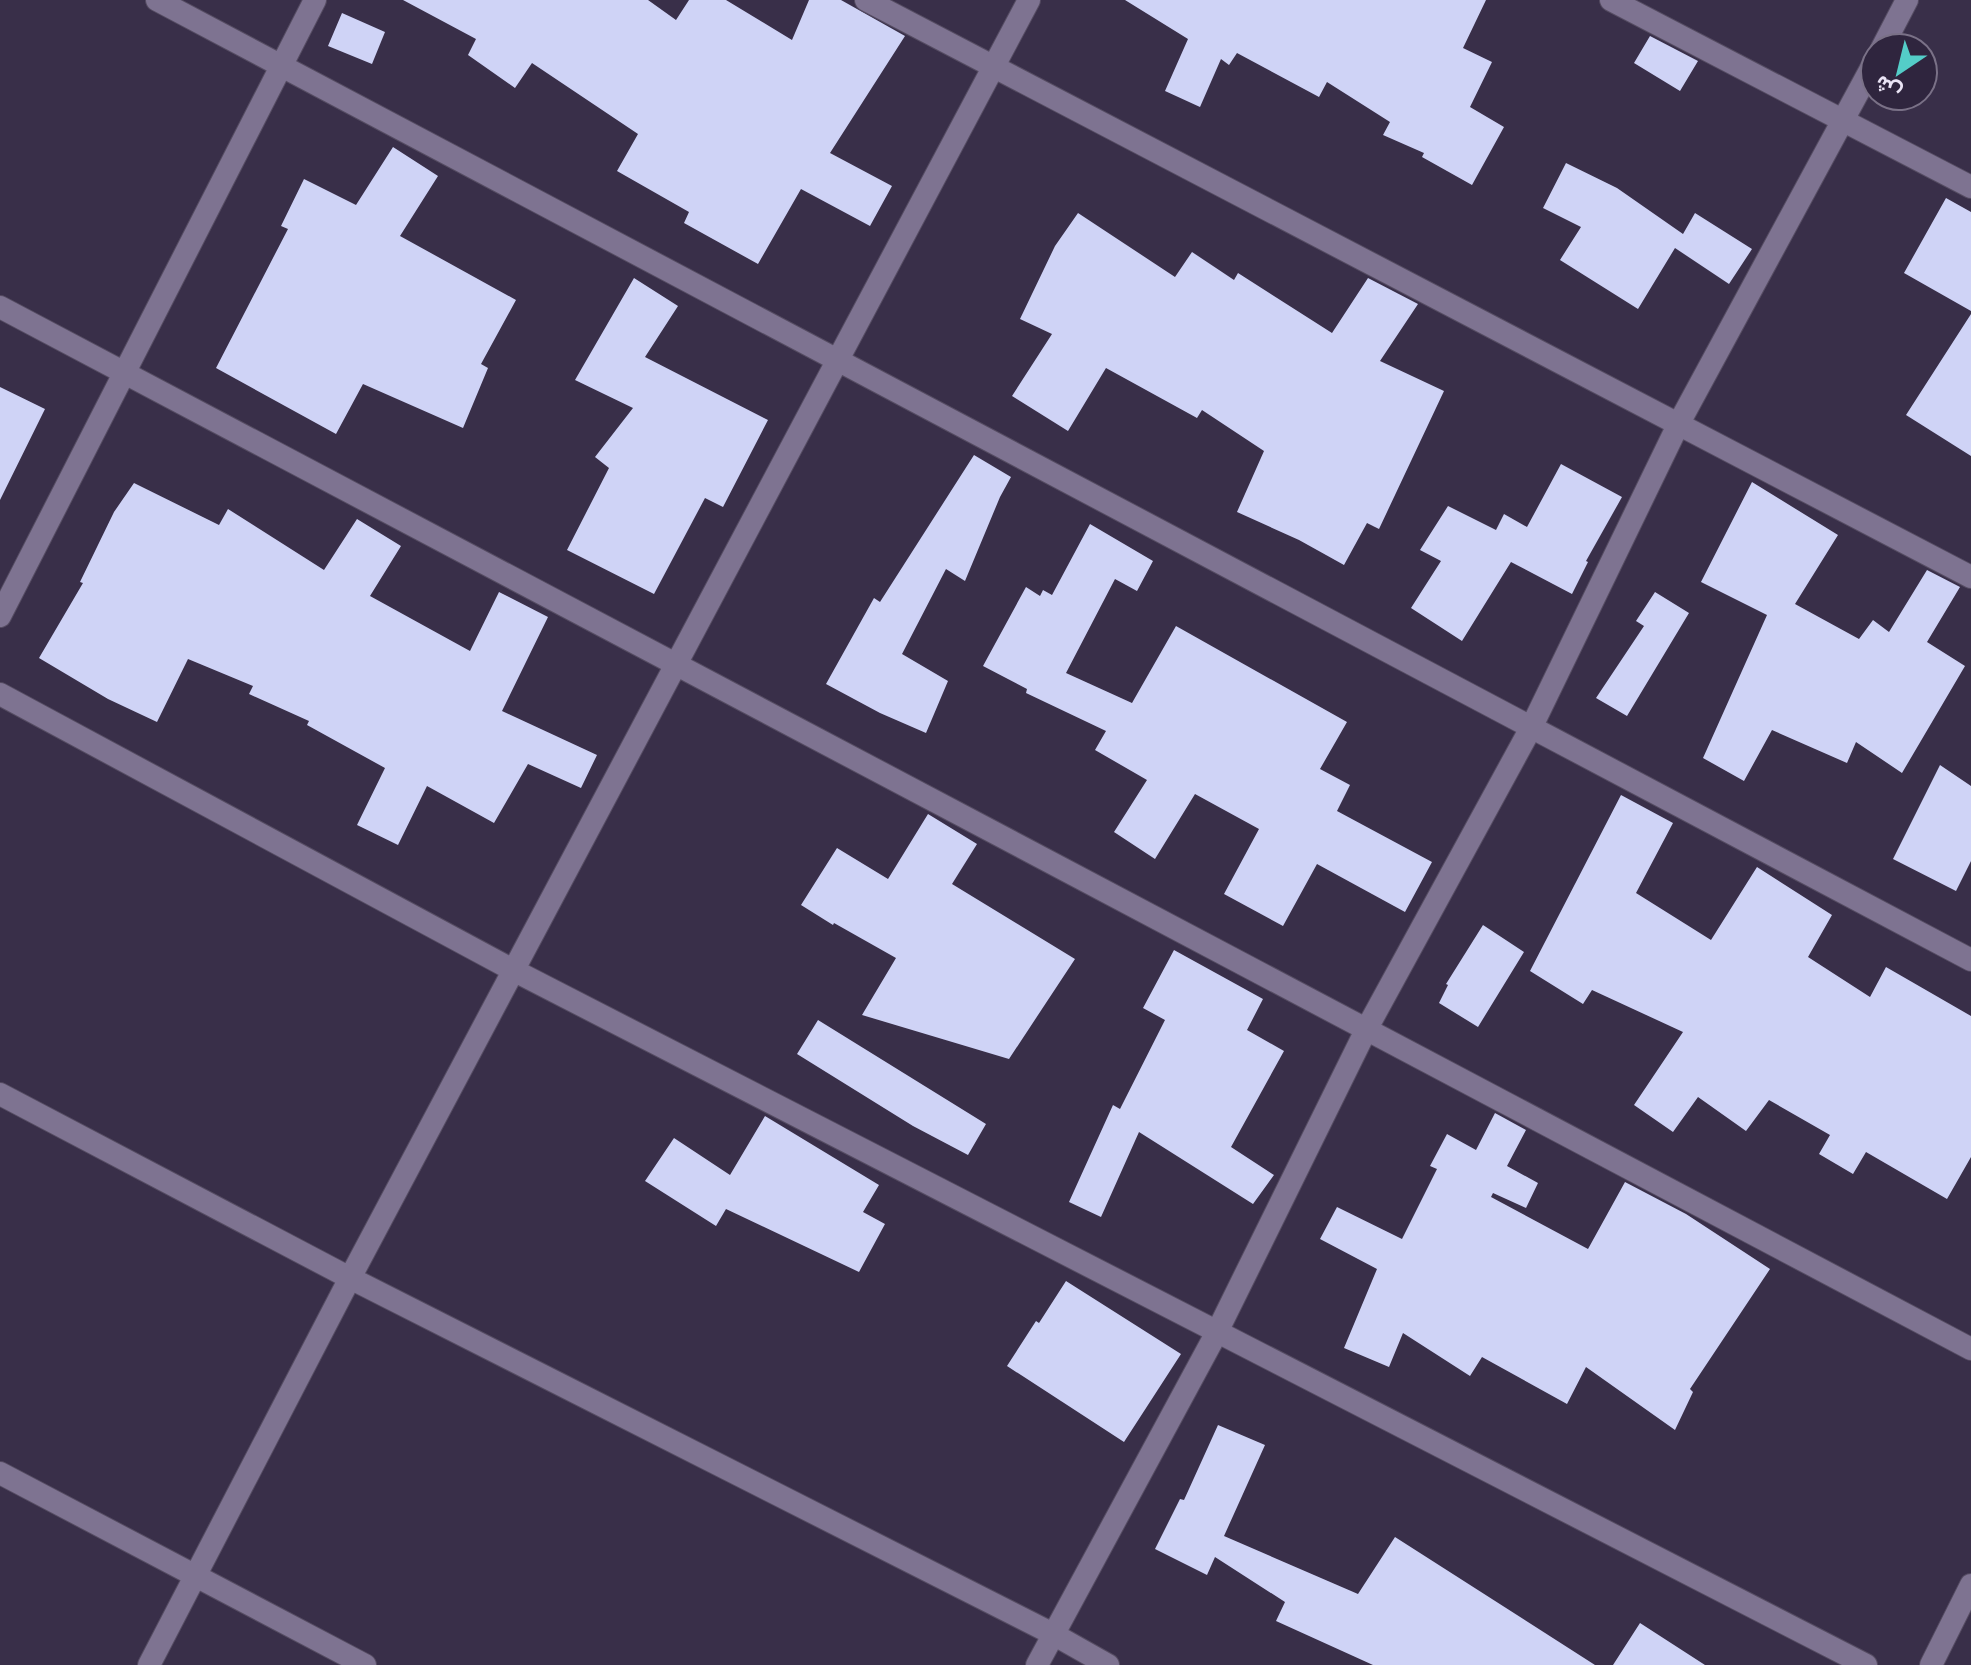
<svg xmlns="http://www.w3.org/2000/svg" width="1971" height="1665" font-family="Signika,Vazirmatn,sans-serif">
	<rect width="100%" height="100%" fill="#392f49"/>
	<!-- building -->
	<path fill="#cfd3f6" d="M403,0H648L676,20L689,0H726L792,40L809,0H841L905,36L830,153L892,186L870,226L801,189L758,264L684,223L689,212L617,171L638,134L532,63L515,88L468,55L476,39Z
		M1125,0H1486L1463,48L1492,62L1470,107L1504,127L1472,185L1422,157L1424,153L1383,135L1390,122L1327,82L1319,97L1237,53L1229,65L1221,59L1200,107L1165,91L1188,39Z
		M342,13L385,32L372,64L328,46Z
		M1650,36L1698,61L1680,91L1634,63Z
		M393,147L438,176L400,236L516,300L481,364L488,368L463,428L363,384L336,434L216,368L288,229L281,226L304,179L356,205Z
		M1566,163L1617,188L1683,234L1695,213L1752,249L1729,284L1675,248L1638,309L1560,260L1581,227L1543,208Z
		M1946,198L1971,212V311L1904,273Z
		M1078,213L1175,277L1192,252L1234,280L1238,273L1332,333L1368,278L1418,304L1380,361L1444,391L1379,529L1367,523L1344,565L1299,540L1237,512L1264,451L1202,410L1197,418L1106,368L1068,431L1012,396L1052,334L1020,319L1055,246Z
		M634,278L678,306L645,357L768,420L723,507L705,498L654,594L567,550L609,468L595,457L633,408L575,380Z
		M1971,314V456L1906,415Z
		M0,387L45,409L0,500Z
		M974,455L1011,477L1000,497L965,581L946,569L902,654L948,681L926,733L880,713L826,684L874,598L880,602Z
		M1561,464L1622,497L1586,561L1588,562L1572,594L1511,562L1462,641L1411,608L1441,561L1420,550L1448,506L1496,530L1504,514L1527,527Z
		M1752,482L1838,535L1795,604L1859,639L1873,620L1889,632L1927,570L1960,587L1927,642L1965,666L1902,773L1856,742L1847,763L1772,730L1744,781L1703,758L1767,615L1701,582Z
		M134,483L219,525L228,509L324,570L357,519L401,546L370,596L470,651L499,592L548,617L502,711L597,755L581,788L528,764L494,823L427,786L398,845L357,825L385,768L307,725L309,721L249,694L253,686L188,659L157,722L108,699L39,658L83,583L80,582L114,512Z
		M1090,524L1153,561L1137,591L1115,579L1066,673L1132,703L1176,626L1347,722L1320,769L1350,785L1337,811L1432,862L1405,912L1317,864L1283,926L1224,894L1259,829L1195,794L1155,859L1114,832L1147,780L1095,750L1106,731L1026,693L1027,689L983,666L1026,587L1040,596L1043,590L1052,595Z
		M1655,592L1689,613L1627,716L1596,698L1644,626L1636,621Z
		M1940,765L1971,786V861L1956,891L1893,859Z
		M1621,795L1673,823L1636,893L1711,940L1757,867L1832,915L1808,957L1870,997L1886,967L1971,1016V1157L1947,1199L1866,1152L1853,1174L1819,1154L1830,1135L1769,1100L1746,1131L1698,1097L1673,1132L1634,1105L1683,1032L1592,990L1583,1004L1530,971Z
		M928,814L977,844L952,884L1075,959L1009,1059L862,1015L896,958L834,923L833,925L801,905L837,848L888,879Z
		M1483,925L1524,952L1478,1027L1439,1003L1448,985L1446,984Z
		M1174,950L1263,999L1247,1030L1284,1051L1231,1147L1274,1175L1253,1204L1139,1132L1101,1217L1069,1202L1113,1105L1120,1109L1165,1020L1143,1008Z
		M818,1020L986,1124L968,1155L913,1126L797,1054Z
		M1495,1113L1526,1130L1507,1166L1538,1183L1526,1208L1493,1193L1491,1197L1588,1249L1625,1182L1686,1214L1770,1269L1690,1389L1693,1392L1675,1430L1586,1367L1567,1404L1482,1357L1470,1376L1403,1333L1389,1367L1344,1348L1377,1269L1320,1239L1337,1207L1402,1239L1437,1169L1430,1166L1447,1134L1476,1150Z
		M765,1116L879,1185L863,1212L885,1224L859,1272L726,1209L716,1226L645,1181L674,1138L730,1175Z
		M1066,1281L1181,1354L1124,1442L1007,1366L1036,1321L1039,1323Z
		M1218,1425L1265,1445L1224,1536L1358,1594L1395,1537L1595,1665H1373L1276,1621L1285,1602L1215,1557L1207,1575L1155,1549L1180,1499L1184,1500Z
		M1640,1623L1705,1665H1613Z"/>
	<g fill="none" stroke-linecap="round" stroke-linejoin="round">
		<defs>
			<path id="minor" d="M157,0L1971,960
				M866,0L1971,577
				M1611,0L1971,187
				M1882,48L1907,0
				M0,307L1971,1349
				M0,616L315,0
				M0,694L513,970L1866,1665
				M0,1094L350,1278L1053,1634L1108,1665
				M0,1473L365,1665
				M149,1665L350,1278L1029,0
				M1037,1665L1217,1332L1366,1030L1532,726L1679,423L1875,61
				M1931,1665L1971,1585"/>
		</defs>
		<!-- minor casing -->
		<use href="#minor" stroke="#554c62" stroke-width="24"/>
		<!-- minor -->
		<use href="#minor" stroke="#7e7391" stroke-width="22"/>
	</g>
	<!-- north arrow -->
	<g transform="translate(1899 72) rotate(215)"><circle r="38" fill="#2f253e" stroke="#7a7187" stroke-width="2"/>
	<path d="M0-6L14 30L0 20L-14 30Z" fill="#54cdc8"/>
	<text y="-12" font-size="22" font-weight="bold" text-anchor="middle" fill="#eae4f5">ش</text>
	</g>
</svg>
